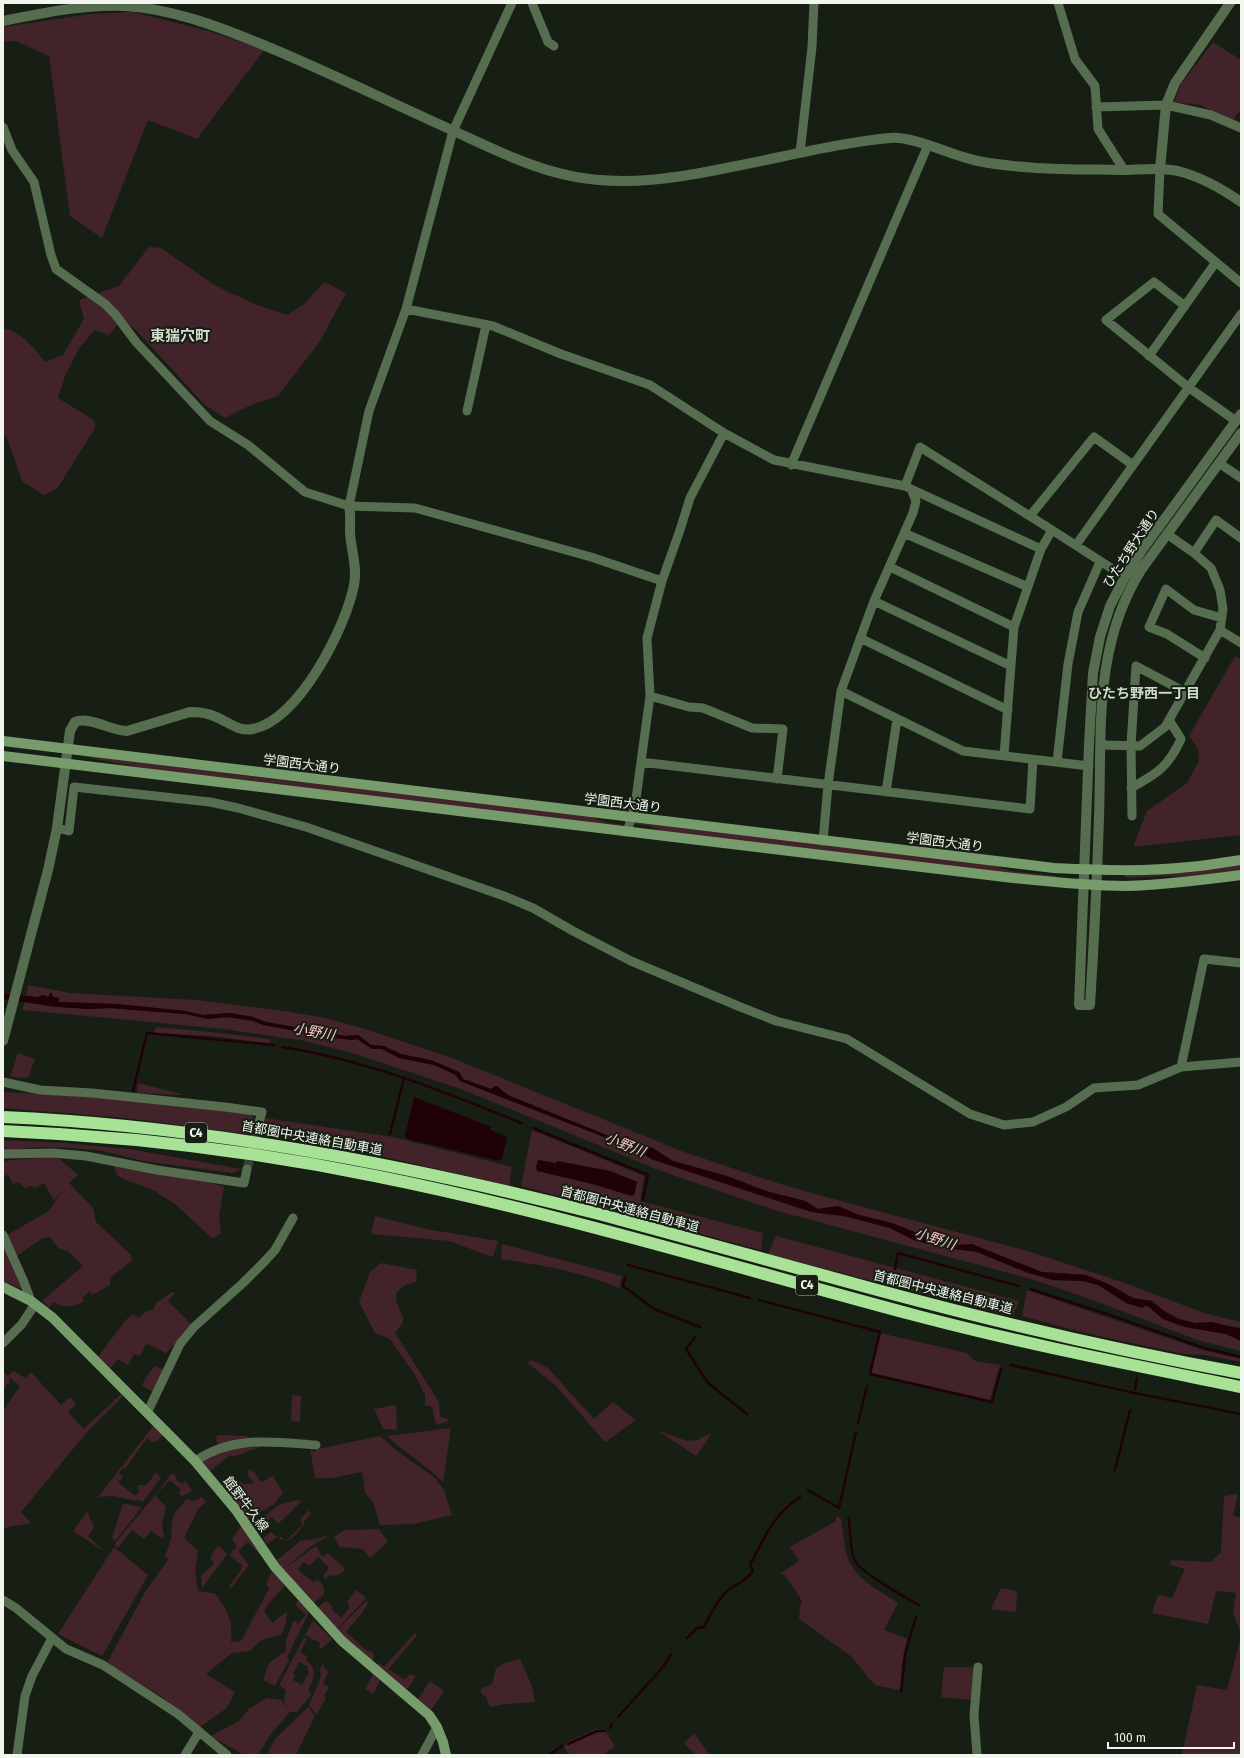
<svg xmlns="http://www.w3.org/2000/svg" width="1244" height="1758" font-family="'Fira Sans','Noto Sans JP',sans-serif">
	<rect width="100%" height="100%" fill="#171f14"/>
	<!-- green -->
	<path fill="#422329" fill-rule="evenodd" d="M133,12L212,32L264,50L197,139L148,120L102,238L70,216L49,56L16,41L3,42V27L91,14Z
		M1213,42L1241,60V109L1233,120L1200,105L1174,102L1181,84Z
		M149,247L161,248L216,286L257,305L287,315L304,304L324,282L346,293L320,341L278,396L253,404L225,418L204,404L134,328L120,321L109,335L95,330L80,347L65,376L58,398L94,420L95,428L57,489L44,495L22,481L7,438L3,434V328C22,332 34,348 45,362L63,355L84,319L79,300L119,286Z
		M1235,656L1241,659V835L1133,847L1147,811L1187,783L1199,761L1198,749L1189,736Z
		M89,756L273,779L587,815L604,822L623,825L622,827L149,769L90,758Z
		M635,821L992,865L1011,871L1056,876L1055,878H1046L665,832L649,826L635,824Z
		M1241,864V870L1189,877L1161,876L1126,878L1125,876L1126,875Z
		M28,985L70,993L197,1000L290,1012L326,1018L365,1029L452,1058L684,1152L777,1183L826,1197L1031,1252L1128,1284L1204,1313L1241,1322V1329L1237,1327L1195,1323L1179,1319L1164,1311L1153,1301L1133,1298L1108,1284L1086,1275L1042,1272L959,1245L932,1239L892,1223L859,1215L838,1206L818,1209L805,1201L766,1191L727,1176L673,1161L651,1147L631,1145L507,1095L497,1086H495L491,1089L463,1079L459,1072L395,1052L384,1046L371,1045L358,1035L345,1036L266,1022L253,1017L230,1013L203,1015L186,1011L117,1004L59,1002L58,998L43,995L38,997L26,996Z
		M25,1002L58,1007L90,1009L110,1008L185,1014L208,1019L227,1017L352,1040L357,1039L372,1049H382L399,1058L434,1065L456,1075L460,1081L599,1135L641,1152L651,1159L798,1208L824,1214L844,1216L890,1228L916,1241L948,1248L977,1252L1028,1273L1053,1280L1083,1281L1098,1285L1149,1307L1163,1319L1185,1327L1226,1334L1241,1341V1351L1197,1340L1096,1301L1031,1279L774,1210L664,1172L461,1089L352,1053L305,1041L225,1029L22,1010Z
		M156,1027L210,1032L270,1039V1044L213,1036L154,1033Z
		M18,1053L35,1059L28,1078L10,1077Z
		M138,1083L185,1095L137,1093Z
		M3,1092L107,1098L248,1113L253,1117L255,1121L253,1135L126,1118L3,1108Z
		M265,1118L393,1137L512,1167L509,1186L338,1146L259,1134L260,1130H264Z
		M532,1130L644,1176L640,1201L763,1233L761,1250L521,1186ZM538,1160L556,1163L557,1161L610,1171L637,1182L632,1196L596,1185Z
		M3,1140L64,1143L129,1149L242,1169L232,1173L143,1161L103,1151L73,1148L43,1147L3,1150Z
		M56,1156L78,1175L69,1183L93,1208L96,1222L131,1255L132,1260L110,1278V1285L92,1295L90,1291L83,1297V1302C70,1307 66,1309 54,1302L49,1307L42,1301L83,1266L68,1251L58,1248L50,1237L41,1239L17,1256L7,1235L49,1211L64,1188L54,1200L44,1183L35,1188L32,1186L25,1188L19,1182L13,1184L8,1175L3,1176V1161Z
		M113,1165L172,1175L224,1186L219,1216L221,1233L213,1239L176,1205L155,1191L123,1179L118,1176Z
		M375,1216L426,1229L498,1241L493,1257L449,1241L371,1234Z
		M776,1236L1019,1301L1013,1316L993,1312L972,1303L923,1294L768,1254Z
		M502,1244L622,1276L619,1288C582,1272 541,1265 501,1259Z
		M3,1245L23,1283L21,1289L3,1281V1264L5,1260L3,1259Z
		M381,1263L417,1270L416,1282L405,1285L396,1293C396,1297 396,1303 398,1306C405,1322 406,1318 395,1333L439,1402L440,1417L448,1419L447,1422L436,1425L432,1407L425,1405V1395L415,1375L390,1339L375,1333L359,1302L370,1272Z
		M1027,1290L1203,1350L1241,1359V1362L1204,1355L1183,1354L1081,1332L1022,1316Z
		M172,1292L175,1293L168,1301L192,1325L166,1353L146,1344L140,1356L134,1354L128,1365L118,1359L110,1368L98,1357L124,1322L132,1314L139,1318L146,1311L153,1310L156,1303Z
		M880,1333L967,1353L975,1361L1000,1365L990,1400L871,1373Z
		M531,1360L548,1368L594,1419L613,1402L636,1420L605,1442L556,1386L528,1363Z
		M156,1366L164,1370L154,1393L142,1385L149,1372Z
		M13,1371L26,1378L31,1372L61,1405L70,1397L76,1404L68,1412L84,1429L121,1394L123,1396L87,1432L21,1512L31,1523L4,1528L3,1411L20,1386L9,1377L10,1381L3,1390V1372L8,1376Z
		M292,1395L301,1396L300,1422L291,1421Z
		M396,1405L397,1430L383,1429L374,1409Z
		M154,1425L163,1434L157,1442L155,1441L153,1443L147,1438L125,1469L123,1468L119,1473L123,1477L118,1482L135,1496L140,1490L137,1488L139,1485H145L150,1481L155,1472L161,1478L143,1502L139,1500L135,1501L113,1496L98,1497Z
		M451,1428L443,1482C426,1465 405,1453 387,1436Z
		M657,1430L687,1441L697,1440L711,1433L705,1444L696,1456Z
		M217,1435L247,1436L248,1439L218,1444L216,1441Z
		M380,1436L397,1451L434,1477L444,1490L452,1515L413,1524L380,1525L373,1502L365,1493L362,1472L332,1478H315L310,1449L314,1452L318,1449Z
		M247,1446L259,1447L233,1457L230,1455L210,1471L201,1461L229,1449Z
		M248,1469L255,1473L261,1482L273,1476L283,1493L274,1504L248,1519L230,1494L234,1491L231,1485L235,1479L245,1484H254L248,1475Z
		M172,1473L177,1478L176,1479L181,1484L186,1481L192,1491L182,1496L179,1493L181,1490L170,1480L156,1494Z
		M1238,1494L1233,1515L1241,1518V1634L1233,1613L1236,1593L1216,1591L1208,1624L1152,1613L1158,1595L1172,1598L1185,1569L1170,1565L1171,1560L1211,1562L1221,1552L1224,1496Z
		M155,1495L166,1507L162,1525L164,1536L162,1539L151,1531L144,1539L132,1530L118,1548L115,1545L117,1541Z
		M202,1497L206,1502L198,1509L184,1538L198,1551L195,1569L198,1591L216,1594C228,1613 233,1619 231,1642L241,1641L269,1589L266,1584L272,1571L285,1586L267,1605V1607L264,1611L272,1623L287,1611L286,1622L282,1634L260,1641L250,1651L232,1653L206,1674L235,1692L227,1708L200,1727L162,1697L107,1663L145,1592L169,1559L165,1557L171,1539L172,1521L175,1513L187,1499L193,1501Z
		M297,1500L302,1501L278,1524L272,1517L266,1521L263,1517L279,1505Z
		M123,1504L142,1507L115,1541L112,1538Z
		M309,1510L311,1514L304,1521V1524C296,1533 290,1547 277,1537L267,1544L263,1538L271,1532L279,1538L281,1536L284,1540L288,1539L302,1525L301,1518Z
		M87,1511L94,1527L88,1536L105,1552L73,1531Z
		M836,1516L841,1518C843,1531 844,1548 849,1561C857,1580 882,1592 898,1603L884,1630L907,1639L902,1664L901,1690L877,1686L870,1680L852,1657L799,1619L800,1607L802,1601L785,1575L780,1574L799,1561L790,1547L836,1521Z
		M241,1525L261,1553L259,1554L248,1542L238,1551L249,1565L231,1588L229,1586L242,1569L241,1568L242,1565L230,1556L232,1551L237,1547L232,1539Z
		M379,1529L388,1542L370,1558L363,1549L340,1547L334,1537L344,1530Z
		M328,1535H330L310,1547L285,1568L316,1546L322,1557L328,1553L345,1569C342,1575 335,1577 329,1575L325,1580L324,1575L329,1567L318,1557L310,1566L303,1562L298,1570L314,1583L316,1580C324,1582 324,1588 324,1595L312,1604L276,1561L300,1541L315,1539Z
		M218,1545L227,1554L202,1588L201,1576L214,1564L210,1558Z
		M114,1547L148,1575L102,1656L58,1634Z
		M1001,1588L1017,1591L1016,1612L991,1609Z
		M356,1590L366,1598L337,1629L317,1608L326,1601L333,1607L331,1609L341,1618L350,1607L347,1602Z
		M299,1600L309,1612L287,1657L289,1660L275,1686L263,1680L269,1663L286,1651V1640L294,1620L298,1624L306,1615L295,1604Z
		M366,1601L368,1603L362,1613L346,1632L366,1650L373,1652L374,1658L372,1662L337,1630Z
		M313,1620L332,1639L321,1649L319,1647L320,1643L305,1635Z
		M415,1633L417,1635L385,1673L376,1665L379,1663L384,1667Z
		M304,1637L307,1639L300,1653L307,1656L306,1660C318,1669 314,1679 308,1690L312,1694L297,1712H290L271,1734L258,1755H244L211,1736L239,1721L249,1709L267,1698L281,1700L288,1709L284,1701L286,1690L279,1686ZM299,1662L308,1667L307,1670L309,1672L302,1685L293,1680L295,1675L293,1674Z
		M1241,1637V1755H1182L1197,1685L1227,1690Z
		M520,1659L532,1686L535,1702L505,1704L490,1707L486,1697L481,1693V1689L492,1684L496,1668L505,1663Z
		M322,1664L328,1672L323,1683L329,1687L324,1696L326,1698L316,1715L309,1705L321,1677L320,1669Z
		M944,1667H975L971,1700L941,1697Z
		M389,1669L405,1680L410,1674L416,1676L408,1688L405,1689L386,1673Z
		M373,1674L380,1681L373,1694L365,1689Z
		M430,1681L444,1691L431,1710L418,1699Z
		M308,1707L315,1716L296,1755H267L275,1739Z
		M596,1729H604L615,1746L603,1755H569L564,1748L567,1742Z
		M694,1733L709,1754L708,1755H695L684,1743Z"/>
	<!-- water -->
	<path fill="#1f0107" d="M51,992L53,997L59,998V1002L117,1004L186,1011L203,1015L230,1013L253,1017L266,1022L345,1036L358,1035L371,1045L384,1046L401,1054L431,1060L459,1072L463,1079L491,1089L495,1086H497L508,1095L631,1145L651,1147L673,1161L727,1176L766,1191L805,1201L818,1209L838,1206L859,1215L892,1223L932,1239L953,1245L972,1244L1042,1272L1086,1275L1108,1284L1133,1298L1151,1301L1164,1311L1179,1319L1195,1323L1212,1322L1241,1329V1341L1226,1334L1185,1327L1163,1319L1149,1307L1145,1306L1142,1308L1126,1303L1098,1285L1083,1281L1053,1280L1028,1273L977,1252L948,1248L916,1241L890,1228L844,1216L812,1212L651,1159L641,1152L599,1135L460,1081L456,1075L434,1065L399,1058L382,1049H372L357,1039L352,1040L334,1038L263,1025L251,1020L227,1017L208,1019L185,1014L110,1008L90,1009L57,1007L3,999V994L38,997L43,995L48,997Z
		M414,1097L491,1127L490,1130L507,1137L502,1159L499,1161L407,1139L405,1136Z
		M538,1160L556,1163L557,1161L610,1171L637,1182L634,1195L632,1196L596,1185L537,1171L536,1167Z"/>
	<g fill="none" stroke-linecap="round" stroke-linejoin="round">
		<!-- stream -->
		<path stroke="#1f0107" stroke-width="2.5" d="M282,1047C362,1059 446,1092 521,1123
			M133,1091L147,1033L274,1045
			M533,1128L648,1175L643,1199
			M390,1134L404,1078
			M628,1265L750,1298
			M895,1269L898,1253L1019,1286
			M625,1277L623,1286L654,1309L700,1327
			M1030,1289L1104,1313L1204,1348L1241,1357
			M759,1300L880,1332L870,1374L992,1402L1001,1369
			M696,1336L686,1349L708,1383L747,1414
			M1011,1365L1134,1393L1241,1414
			M1135,1389L1137,1378
			M858,1423L867,1386
			M1115,1470L1130,1410
			M808,1490L839,1508L856,1432
			M849,1518C850,1529 850,1552 855,1561C862,1573 906,1598 919,1605
			M687,1638L697,1628L704,1627C710,1615 716,1602 726,1592C735,1584 747,1581 753,1571L750,1565C763,1540 775,1512 800,1497
			M901,1692L905,1654L916,1617
			M618,1717L664,1666L671,1654
			M610,1728L612,1724
			M568,1744L597,1731H604
			M549,1755L562,1746"/>
		<!-- minor-tunnel -->
		<path stroke="#383f35" stroke-width="9" stroke-dasharray="9 4.5" stroke-linecap="butt" d="M247,1169L258,1126"/>
		<!-- minor -->
		<path stroke="#566d50" stroke-width="9" d="M532,3L548,42L554,46
			M1058,3L1075,59L1095,86L1098,129L1124,170
			M1096,107L1166,105L1211,115L1241,128
			M3,127L12,150L34,182L51,255L56,269L105,304L115,314L136,342L210,421L248,445L305,492L349,506L415,508L591,557L662,581
			M800,153L812,47L814,3
			M1160,169L1158,214L1241,283
			M1185,306L1154,282L1106,320L1188,387L1236,421
			M406,309L493,326L561,354L650,385L724,433L774,460L905,486L911,489L916,501L913,513L874,601L841,691L828,785L823,841
			M1149,356L1216,262
			M467,411L486,325
			M1219,463L1241,478
			M791,465L928,145
			M905,486L920,447L1052,530L1125,577
			M911,489L1041,549
			M349,506L369,411L406,309L453,131L512,3
			M1030,516L1094,437L1133,465
			M904,533L1028,587
			M1076,545L1241,314
			M1194,553L1216,520L1241,538
			M890,567L1014,627
			M874,601L1011,666
			M1220,630L1241,643
			M860,638L1008,710
			M1205,658L1167,634L1149,627L1166,589L1194,610L1222,618
			M841,691L963,751L1089,766
			M650,696L689,707L703,708L752,728L783,729L777,779
			M1101,745L1140,746L1165,727L1220,630L1223,609L1220,590L1211,568L1194,553L1167,534
			M1004,755L1014,627L1041,549L1052,530
			M641,762L1030,809L1033,760
			M1057,762L1068,664L1078,612L1100,562
			M1131,788C1158,773 1168,767 1181,739L1169,720
			M886,792L897,719
			M1132,816L1131,745L1136,666L1185,692
			M57,828L69,831L74,787L210,802L238,808L306,827L504,896L533,908L573,931L631,961L738,1006L776,1021L847,1039L970,1114L1004,1125L1033,1122L1066,1107L1094,1088L1138,1085L1181,1067L1241,1062
			M627,832L635,806L650,696L647,638L662,581L680,530L690,498L724,433
			M1181,1067L1204,959L1241,963
			M3,1082L40,1090L92,1093L225,1107L262,1112L258,1126
			M3,1154L53,1153L86,1156L157,1170L244,1183L247,1169
			M3,1235L24,1282L31,1301
			M3,1343L22,1324L35,1304
			M147,1413L180,1344L194,1327L243,1283L265,1261L275,1250L293,1218
			M195,1461C233,1435 273,1442 316,1445
			M3,1600L16,1608L66,1649L103,1665L178,1714L227,1755
			M17,1755L25,1696L32,1676L52,1638
			M185,1755L199,1732
			M422,1755L437,1727
			M977,1755L974,1715L978,1667"/>
		<!-- tertiary -->
		<path stroke="#566d50" stroke-width="10" d="M3,21C42,13 85,4 125,6C173,9 217,26 261,44C327,71 391,103 456,132C493,149 531,168 571,176C624,187 679,178 731,167C784,157 837,143 890,138C914,136 953,156 978,161C1024,170 1072,169 1120,170C1139,170 1158,167 1178,171C1202,177 1221,188 1241,202
			M1160,169L1166,105L1175,83L1230,3
			M1241,414L1142,550L1125,577L1110,606L1100,637L1093,673L1089,744L1079,1005H1090C1094,943 1097,880 1099,818C1102,731 1093,647 1141,570L1241,433
			M3,1041L48,870L57,828L70,731L75,722C90,716 111,731 127,731L190,712C199,712 208,713 216,717C229,722 238,732 253,729C299,720 346,627 354,585C358,566 350,548 350,530C350,522 351,514 349,506"/>
		<!-- secondary -->
		<path stroke="#779c6c" stroke-width="10" d="M3,741L1054,868C1099,870 1144,872 1189,867C1206,866 1224,862 1241,860
			M3,756L1013,878C1051,882 1088,886 1126,886C1165,885 1203,880 1241,875
			M3,1287L31,1301L53,1318L195,1461L236,1510L275,1567L342,1641L429,1715L437,1727L443,1742L446,1755"/>
		<!-- motorway -->
		<path stroke="#a7e296" stroke-width="12" d="M3,1117C205,1126 403,1164 599,1214C693,1239 787,1266 881,1291C1000,1323 1120,1351 1241,1373
			M3,1131C128,1136 253,1151 375,1176C559,1213 737,1268 918,1316C1024,1344 1133,1365 1241,1387"/>
	</g>
	<g text-anchor="middle" dominant-baseline="central" stroke-width="4" stroke-linejoin="round" paint-order="stroke">
		<!-- shield labels -->
		<g fill="#171f14" stroke="#b0b6ad" stroke-width="1">
			<rect x="185" y="1123" width="22" height="20" rx="3"/>
			<rect x="796" y="1275" width="22" height="20" rx="3"/>
		</g>
		<g font-size="12" font-weight="bold" fill="#f1f7ef">
			<text x="196" y="1133">C4</text>
			<text x="807" y="1285">C4</text>
		</g>
		<!-- street labels -->
		<g font-size="13" fill="#f1f7ef" stroke="#171f14">
			<text transform="translate(1131 548) rotate(-57)">ひたち野大通り</text>
			<text transform="translate(302 764) rotate(7)">学園西大通り</text>
			<text transform="translate(623 803) rotate(7)">学園西大通り</text>
			<text transform="translate(945 842) rotate(7)">学園西大通り</text>
			<text transform="translate(312 1138) rotate(10)">首都圏中央連絡自動車道</text>
			<text transform="translate(630 1209) rotate(15)">首都圏中央連絡自動車道</text>
			<text transform="translate(943 1292) rotate(14)">首都圏中央連絡自動車道</text>
			<text transform="translate(246 1504) rotate(53)">館野牛久線</text>
		</g>
		<!-- neighbourhood labels -->
		<g font-size="14" font-weight="bold" fill="#d1dccd" stroke="#171f14">
			<text x="1144" y="693">ひたち野西一丁目</text>
		</g>
		<!-- water labels -->
		<g font-size="14" font-style="italic" fill="#ffc2cb" stroke="#171f14">
			<text transform="translate(314 1032) rotate(10)">小野川</text>
			<text transform="translate(625 1145) rotate(22)">小野川</text>
			<text transform="translate(935 1239) rotate(18)">小野川</text>
		</g>
		<!-- quarter labels -->
		<g font-size="15" font-weight="bold" fill="#d1dccd" stroke="#171f14">
			<text x="180" y="336">東猯穴町</text>
		</g>
	</g>
	<!-- border -->
	<rect width="1244" height="1758" fill="none" stroke="#f1f7ef" stroke-width="8"/>
	<!-- scale -->
	<path d="M1108 1742v6h126v-6" fill="none" stroke="#f1f7ef" stroke-width="2"/>
	<text x="1114" y="1742" font-size="12" fill="#f1f7ef" stroke="#171f14" stroke-width="3" paint-order="stroke">100 m</text>
</svg>
